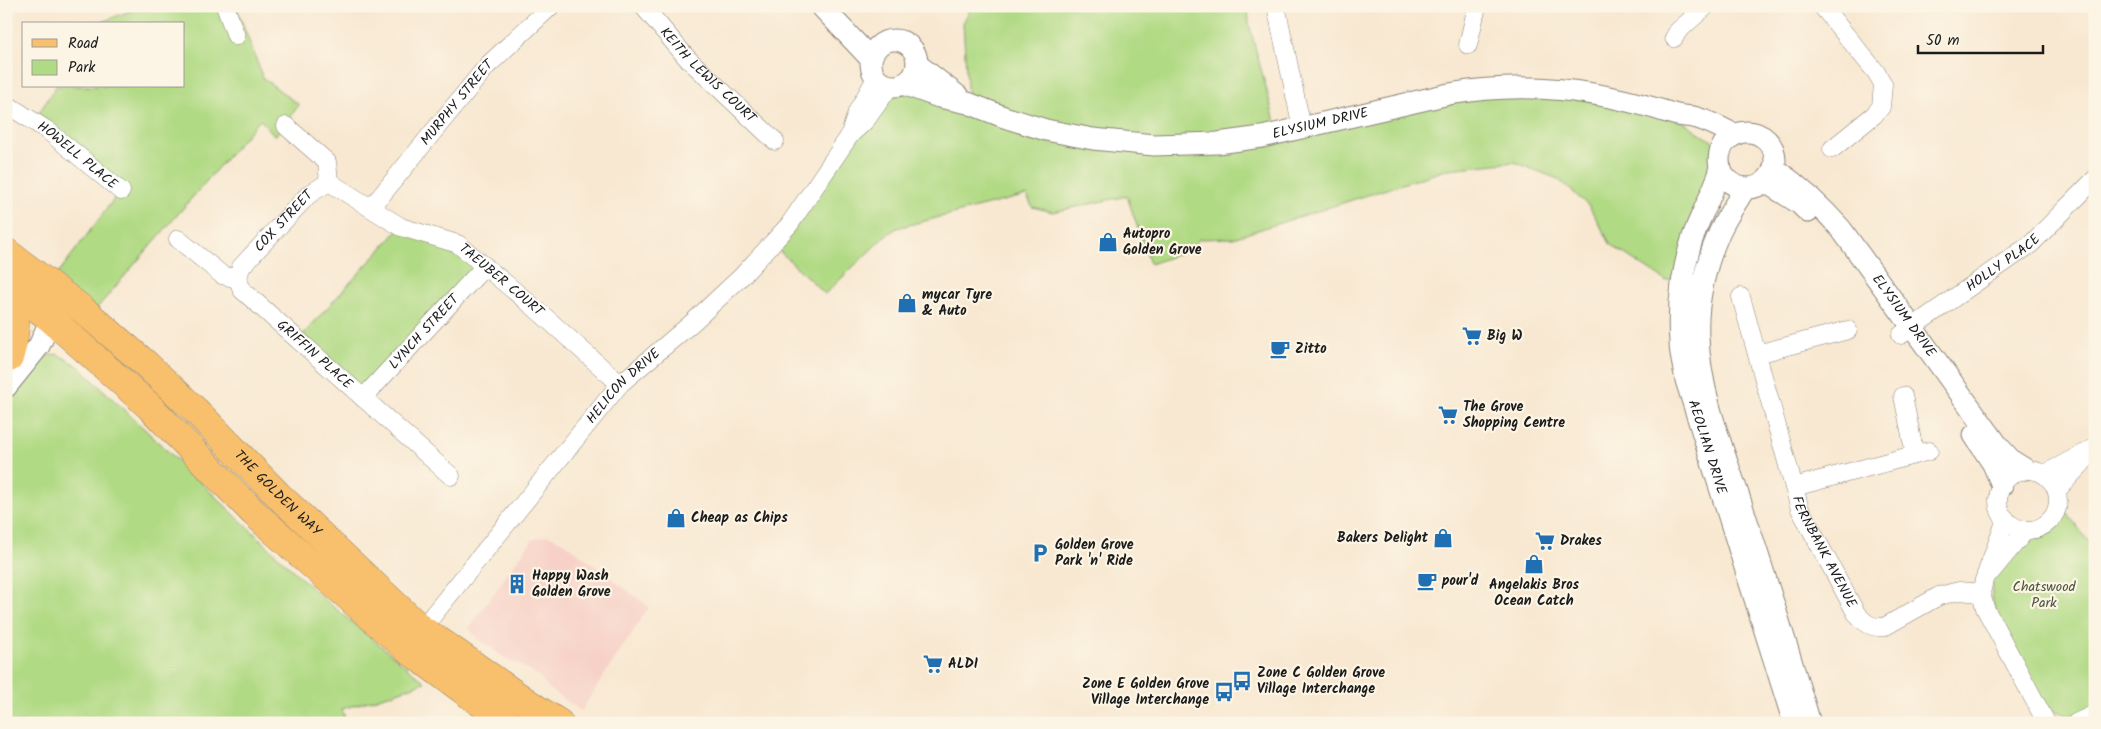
<svg xmlns="http://www.w3.org/2000/svg" width="2101" height="729" font-family="Kalam,sans-serif">
	<rect width="100%" height="100%" fill="#fcf5e5"/>
	<filter id="ink" filterUnits="userSpaceOnUse"><feTurbulence type="fractalNoise" baseFrequency=".02" numOctaves="2"/><feDisplacementMap in="SourceGraphic" scale="10" xChannelSelector="R" yChannelSelector="G"/><feConvolveMatrix kernelMatrix="1 2 1 2 8 2 1 2 1" color-interpolation-filters="sRGB"/></filter>
	<filter id="wash" filterUnits="userSpaceOnUse"><feTurbulence type="fractalNoise" baseFrequency=".0096" numOctaves="4" result="noise"/><feDisplacementMap in="SourceGraphic" scale="20" xChannelSelector="R" yChannelSelector="G"/><feGaussianBlur stdDeviation="1.12" result="paint"/><feColorMatrix in="noise" values="0 0 0 0 0 0 0 0 0 0 0 0 0 0 0 0 0 1.4 0 .05"/><feComposite in="paint" operator="in"/></filter>
	<g filter="url(#wash)">
		<rect width="100%" height="100%" fill="#f8e8d1"/>
		<!-- built -->
		<path fill="#f7d1c7" d="M547,535L564,542L649,607L581,711L548,688L540,677L519,664L511,662L477,638L469,628L532,540Z"/>
		<!-- green -->
		<path fill="#b1da84" stroke="#667b50" d="M142,6H236L263,78L299,105L275,136L260,119L90,316L50,284L120,191L34,121L56,86H184V24H97Z
			M972,6H1248L1249,24L1278,133L1511,88L1672,114L1722,148L1721,169L1684,275L1666,281L1611,245L1589,206L1558,179L1514,162L1449,169L1233,238L1199,239L1191,250L1150,264L1127,196L1053,212L1032,207L1027,195L897,228L886,235L825,294L772,244L890,86L968,103L963,23Z
			M401,227L485,266L363,398L298,340Z
			M57,354L77,365L319,595L425,682L392,694L342,709L346,723H6V404L47,356Z
			M2061,505L2095,550V706L2070,716L2053,710L2047,712L1996,614L1992,597V581L2028,536C2048,533 2058,526 2061,505Z"/>
	</g>
	<g filter="url(#ink)">
		<g fill="none" stroke-linecap="round" stroke-linejoin="round">
			<defs>
				<g id="minor">
					<path d="M225,6L236,36"/>
					<path id="s1" d="M643,6L687,58L775,141"/>
					<path d="M1276,6L1302,128"/>
					<path d="M1822,6L1876,72L1883,84L1881,107L1874,115L1832,149"/>
					<path d="M1674,38L1678,31L1706,6"/>
					<path d="M1468,45L1477,6"/>
					<path id="s2" d="M6,104L47,130L121,191"/>
					<path d="M286,126L327,162L329,182"/>
					<path d="M850,134L857,112L876,78"/>
					<path id="s3" d="M371,208L487,66L551,6"/>
					<path d="M178,239L222,275L238,279"/>
					<path id="s4" d="M238,279L241,267L308,195L329,182L401,227L458,244L535,308L620,384"/>
					<path id="s5" d="M238,279L242,290L250,297L451,476"/>
					<path id="s6" d="M1741,297L1800,509L1856,613C1865,623 1870,628 1884,627L1939,596L1959,591L1981,593"/>
					<path id="s7" d="M1901,335L2031,244L2095,179"/>
					<path d="M1757,354L1848,330"/>
					<path d="M1903,396L1915,455"/>
					<path id="s8" d="M363,398L485,266"/>
					<circle cx="2028" cy="500" r="30"/>
					<path d="M2045,474L2095,447"/>
					<path d="M1794,487L1929,451"/>
					<path d="M2057,490L2086,459"/>
					<path d="M2006,519L1984,580L1981,593L1985,608L2046,722"/>
					<path d="M1991,572L2026,530"/>
					<path id="s9" d="M416,636L620,384L693,322L742,276L789,225L850,135L866,120L890,86"/>
					<path d="M2076,723L2095,714"/>
				</g>
				<g id="tertiary">
					<path d="M821,6L871,59"/>
					<circle cx="894" cy="63" r="23"/>
					<path d="M917,64L958,96"/>
					<path id="s10" d="M903,84L939,97L968,103L1004,117L1046,130L1093,139L1154,145L1218,143L1262,137L1449,94C1527,81 1595,89 1670,113C1678,116 1685,116 1693,117C1707,120 1722,128 1735,135"/>
					<circle cx="1747" cy="160" r="28"/>
					<path id="s11" d="M1774,168C1799,186 1821,206 1841,229L1999,447L2012,461L2025,469"/>
					<path id="s12" d="M1721,169C1714,189 1705,207 1697,226C1683,261 1677,304 1680,342C1680,355 1684,368 1686,380L1794,723"/>
					<path d="M1765,182L1799,203L1808,212"/>
					<path d="M1745,188C1737,202 1727,216 1720,231C1706,262 1696,302 1698,337C1700,395 1724,451 1742,506C1766,578 1788,650 1810,723"/>
					<path d="M6,387L39,346L51,319"/>
					<path d="M1974,435L1993,464L2002,485"/>
				</g>
				<g id="primary">
					<path id="s13" d="M6,252L82,309L147,365L195,410L278,495L421,629C468,659 511,694 559,723"/>
					<path d="M6,284L51,319L149,406L254,513L407,649L508,723"/>
					<path d="M6,284C16,316 19,325 9,358"/>
				</g>
			</defs>
			<!-- minor casing -->
			<use href="#minor" stroke="#8a8276" stroke-width="19"/>
			<!-- tertiary casing -->
			<use href="#tertiary" stroke="#8a8276" stroke-width="23"/>
			<!-- primary casing -->
			<use href="#primary" stroke="#8a8276" stroke-width="29"/>
			<!-- minor -->
			<use href="#minor" stroke="#fff" stroke-width="18"/>
			<!-- tertiary -->
			<use href="#tertiary" stroke="#fff" stroke-width="21"/>
			<!-- primary -->
			<use href="#primary" stroke="#f8bf6c" stroke-width="28"/>
		</g>
	</g>
	<!-- icons -->
	<defs>
		<symbol id="shop-bare" viewBox="-9 -9 18 18"><path d="M-5-2.5h2.3a2.7 3.5 0 0 1 5.4 0H5L5.5 6h-11ZM-1.5-2.5h3a1.5 2.3 0 0 0-3 0Z" fill="#1f6fb2" stroke="#fcf5e5" stroke-width="2.5" paint-order="stroke"/></symbol>
		<symbol id="supermarket-bare" viewBox="-9 -9 18 18"><path d="M-6-5.5h2.5l.6 2H6L4.5 2H-2.5L-4.4-4H-6ZM-1.5 3.2a1.3 1.3 0 1 0 .1 0ZM3 3.2a1.3 1.3 0 1 0 .1 0Z" fill="#1f6fb2" stroke="#fcf5e5" stroke-width="2.5" paint-order="stroke"/></symbol>
		<symbol id="cafe-bare" viewBox="-9 -9 18 18"><path d="M-5.5-4.5H6V0H3Q3 3.5 0 3.5H-2.5Q-5.5 3.5-5.5 0ZM3-3.2v2h1.7v-2ZM-6 4.5H4V6H-6Z" fill="#1f6fb2" stroke="#fcf5e5" stroke-width="2.5" paint-order="stroke"/></symbol>
		<symbol id="parking-bare" viewBox="-9 -9 18 18"><path d="M-3.5-5.5H1a3.5 3.5 0 0 1 0 7H-1V5.5H-3.5ZM-1-3.4V-.6H.8a1.4 1.4 0 0 0 0-2.8Z" fill="#1f6fb2" stroke="#fcf5e5" stroke-width="2.5" paint-order="stroke"/></symbol>
		<symbol id="building-bare" viewBox="-9 -9 18 18"><path d="M-4-6H4V6H1V3H-1V6H-4ZM-2.5-4.3h1.7v1.8h-1.7ZM.8-4.3h1.7v1.8H.8ZM-2.5-1h1.7V.8h-1.7ZM.8-1h1.7V.8H.8Z" fill="#1f6fb2" stroke="#fcf5e5" stroke-width="2.5" paint-order="stroke"/></symbol>
		<symbol id="bus-bare" viewBox="-9 -9 18 18"><path d="M-5-6H5V4H4V6H2V4H-2V6H-4V4H-5ZM-3.5-4V0h7V-4ZM-3.5 1.2v1.5H-2V1.2ZM2 1.2v1.5H3.5V1.2Z" fill="#1f6fb2" stroke="#fcf5e5" stroke-width="2.5" paint-order="stroke"/></symbol>
	</defs>
	<g fill-rule="evenodd">
		<use href="#shop-bare" x="1094" y="228" width="28" height="28"/>
		<use href="#shop-bare" x="893" y="289" width="28" height="28"/>
		<use href="#supermarket-bare" x="1458" y="322" width="28" height="28"/>
		<use href="#cafe-bare" x="1266" y="335" width="28" height="28"/>
		<use href="#supermarket-bare" x="1434" y="401" width="28" height="28"/>
		<use href="#shop-bare" x="662" y="504" width="28" height="28"/>
		<use href="#shop-bare" x="1429" y="524" width="28" height="28"/>
		<use href="#supermarket-bare" x="1531" y="527" width="28" height="28"/>
		<use href="#parking-bare" x="1026" y="539" width="28" height="28"/>
		<use href="#shop-bare" x="1520" y="550" width="28" height="28"/>
		<use href="#cafe-bare" x="1413" y="567" width="28" height="28"/>
		<use href="#building-bare" x="503" y="570" width="28" height="28"/>
		<use href="#supermarket-bare" x="919" y="650" width="28" height="28"/>
		<use href="#bus-bare" x="1228" y="667" width="28" height="28"/>
		<use href="#bus-bare" x="1210" y="678" width="28" height="28"/>
	</g>
	<g text-anchor="middle" dominant-baseline="central" stroke-width="4.5" stroke-linejoin="round" paint-order="stroke">
		<!-- street labels -->
		<g font-size="14" fill="#1c1c1c" stroke="#fcf5e5">
			<text stroke="none"><textPath href="#s1" startOffset="95">KEITH LEWIS COURT</textPath></text>
			<text stroke="none"><textPath href="#s3" startOffset="136">MURPHY STREET</textPath></text>
			<text stroke="none"><textPath href="#s10" startOffset="428">ELYSIUM DRIVE</textPath></text>
			<text stroke="none"><textPath href="#s2" startOffset="88">HOWELL PLACE</textPath></text>
			<text stroke="none"><textPath href="#s4" startOffset="75">COX STREET</textPath></text>
			<text stroke="none"><textPath href="#s7" startOffset="125">HOLLY PLACE</textPath></text>
			<text stroke="none"><textPath href="#s4" startOffset="336">TAEUBER COURT</textPath></text>
			<text stroke="none"><textPath href="#s11" startOffset="198">ELYSIUM DRIVE</textPath></text>
			<text stroke="none"><textPath href="#s8" startOffset="90">LYNCH STREET</textPath></text>
			<text stroke="none"><textPath href="#s5" startOffset="109">GRIFFIN PLACE</textPath></text>
			<text stroke="none"><textPath href="#s9" startOffset="325">HELICON DRIVE</textPath></text>
			<text stroke="none"><textPath href="#s12" startOffset="289">AEOLIAN DRIVE</textPath></text>
			<text stroke="none"><textPath href="#s13" startOffset="364">THE GOLDEN WAY</textPath></text>
			<text stroke="none"><textPath href="#s6" startOffset="269">FERNBANK AVENUE</textPath></text>
		</g>
		<!-- poi labels -->
		<g font-size="14" font-weight="bold" fill="#1c1c1c" stroke="#fcf5e5" text-anchor="start">
			<text x="1123" y="234">Autopro<tspan x="1123" dy="16">Golden Grove</tspan></text>
			<text x="922" y="295">mycar Tyre<tspan x="922" dy="16">&amp; Auto</tspan></text>
			<text x="1487" y="336">Big W</text>
			<text x="1295" y="349">Zitto</text>
			<text x="1463" y="407">The Grove<tspan x="1463" dy="16">Shopping Centre</tspan></text>
			<text x="691" y="518">Cheap as Chips</text>
			<text x="1428" y="538" text-anchor="end">Bakers Delight</text>
			<text x="1560" y="541">Drakes</text>
			<text x="1055" y="545">Golden Grove<tspan x="1055" dy="16">Park 'n' Ride</tspan></text>
			<text x="532" y="576">Happy Wash<tspan x="532" dy="16">Golden Grove</tspan></text>
			<text x="1442" y="581">pour'd</text>
			<text x="1534" y="585" text-anchor="middle">Angelakis Bros<tspan x="1534" dy="16">Ocean Catch</tspan></text>
			<text x="948" y="664">ALDI</text>
			<text x="1257" y="673">Zone C Golden Grove<tspan x="1257" dy="16">Village Interchange</tspan></text>
			<text x="1209" y="684" text-anchor="end">Zone E Golden Grove<tspan x="1209" dy="16">Village Interchange</tspan></text>
		</g>
		<!-- park labels -->
		<g font-size="14" fill="#49553b" stroke="#fcf5e5">
			<text x="2044" y="587">Chatswood<tspan x="2044" dy="16">Park</tspan></text>
		</g>
	</g>
	<!-- margin -->
	<rect width="2101" height="729" fill="none" stroke="#fcf5e5" stroke-width="25"/>
	<!-- legend -->
	<rect x="22" y="22" width="162" height="65" fill="#fcf5e5" stroke="#a29e95"/>
	<rect x="32" y="39" width="25" height="8" fill="#f8bf6c" stroke="#a29e95"/>
	<text x="68" y="48" font-size="15" fill="#1c1c1c">Road</text>
	<rect x="32" y="60" width="25" height="15" fill="#b1da84" stroke="#a29e95"/>
	<text x="68" y="72" font-size="15" fill="#1c1c1c">Park</text>
	<!-- scale -->
	<path d="M1918 45v8h125v-8" fill="none" stroke="#1c1c1c" stroke-width="2.5"/>
	<text x="1926" y="45" font-size="15" fill="#1c1c1c" stroke="#fcf5e5" stroke-width="4" paint-order="stroke">50 m</text>
</svg>
